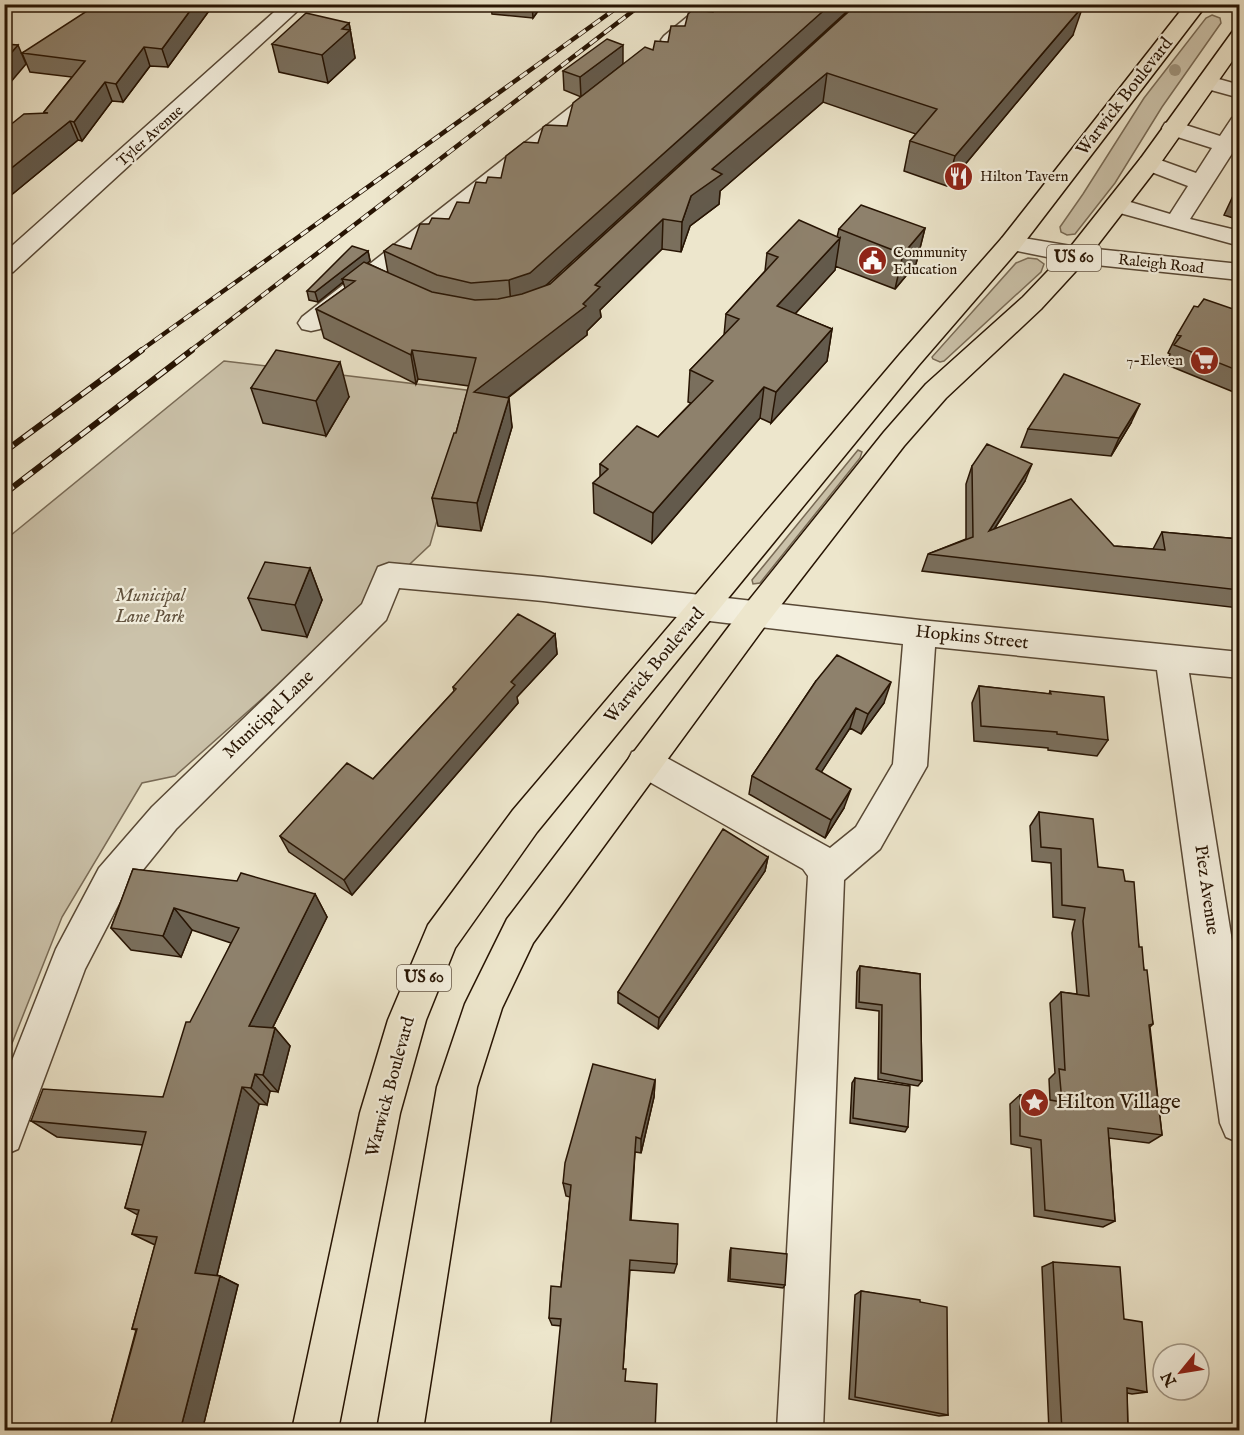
<svg xmlns="http://www.w3.org/2000/svg" width="1244" height="1435" font-family="'IM FELL English',serif">
	<rect width="100%" height="100%" fill="#ede6cc"/>
	<filter id="stains"><feTurbulence type="fractalNoise" baseFrequency=".00333" numOctaves="4"/><feColorMatrix values="0 0 0 0 .2 0 0 0 0 .09 0 0 0 0 .02 0 0 0 .5 -.17"/></filter>
	<radialGradient id="worn" r=".72"><stop offset=".6" stop-color="#630" stop-opacity="0"/><stop offset="1" stop-color="#630" stop-opacity=".3"/></radialGradient>
	<!-- green -->
	<path fill="#cbc2aa" stroke="#796b56" stroke-width="1.5" d="M1212,15L1220,18L1221,23L1162,107L1115,183L1075,234L1067,235L1061,232L1060,227L1083,194L1144,98L1206,18Z
		M1028,258L1037,259L1044,264L1041,272L944,361L940,362L933,359L932,357L1016,263Z
		M224,361L474,391L430,545L342,628L175,776L142,783L62,917L5,1061V540Z
		M858,450L862,452L860,458L760,583L753,584L752,580Z"/>
	<g fill="none" stroke-linecap="round" stroke-linejoin="round">
		<defs>
			<path id="minor" d="M283,4H305L13,272L4,275V253Z
				M703,4H726L678,44H664L661,40L664,36Z
				M1208,76L1240,85V98L1200,87L1197,82L1200,77Z
				M604,86L612,87L615,92L612,97L320,329L311,331L302,329L298,323L302,317L596,87Z
				M1240,117V141L1190,219L1240,231V246L1109,210L1105,205L1109,200L1117,198L1170,214L1188,186L1141,168L1138,163L1141,158L1149,156L1196,173L1212,148L1165,133L1162,128L1165,123L1173,121L1220,136L1232,118Z
				M1011,236L1077,247L1240,264V280L1077,263L1002,248L999,243L1002,238Z
				M389,563L543,577L920,620L1240,652V678L1189,673L1240,991V1143L1226,1137L1220,1123L1157,670L935,647L927,766L880,849L844,880L823,1430H777L808,876L803,869L632,772L627,762L632,752L644,747L656,752L830,848L856,827L893,764L903,644L543,601L399,588L386,620L176,829L125,892L85,969L18,1149L4,1155V1081L56,949L99,868L152,807L362,604L378,567Z"/>
			<path id="major" d="M1186,4H1207L1020,248L918,366L537,832L455,948L426,1020L400,1113L338,1430H292L360,1113L388,1020L428,925L513,810L900,354L1002,238Z
				M1240,29V50L1157,168L1086,260L1041,309L946,398L904,446L768,622L533,943L502,1008L477,1087L423,1430H377L437,1087L465,1004L507,919L746,604L884,432L926,384L1023,297L1068,250L1141,158L1233,31Z"/>
		</defs>
		<!-- minor casing -->
		<use href="#minor" stroke="#584835" stroke-width="3"/>
		<!-- major casing -->
		<use href="#major" stroke="#271403" stroke-width="3"/>
		<!-- minor -->
		<use href="#minor" fill="#f3efde" fill-rule="evenodd"/>
		<!-- major -->
		<use href="#major" fill="#ede6cc" fill-rule="evenodd"/>
		<defs>
			<path id="rail-far1" d="M140,351L622,4
				M190,351L642,4"/>
			<path id="rail" d="M4,452L142,350
				M4,494L192,350"/>
		</defs>
		<!-- rail-far1 casing -->
		<use href="#rail-far1" stroke="#271403" stroke-width="4.5"/>
		<!-- rail casing -->
		<use href="#rail" stroke="#271403" stroke-width="6"/>
		<!-- rail-far1 -->
		<use href="#rail-far1" stroke="#f3efde" stroke-width="3" stroke-dasharray="9" stroke-linecap="butt"/>
		<!-- rail -->
		<use href="#rail" stroke="#f3efde" stroke-width="4" stroke-dasharray="12" stroke-linecap="butt"/>
	</g>
	<!-- trees -->
	<circle fill="#9f947d" cx="1175" cy="70" r="6"/>
	<!-- wall -->
	<path fill="#7a6f5d" stroke="#271403" stroke-width="1.5" d="M125,4H214L168,67L150,66L123,102L112,101L82,141L78,140L4,201L45,113L44,112L72,77L30,72L22,53L121,9Z
		M478,4H543L533,18L492,14L491,8Z
		M855,4L545,286L550,284L857,4L1073,35L947,186L904,171L910,141L916,134L823,102L720,191L719,204L690,226L681,252L662,249L600,310L601,317L587,331V335L508,398L512,427L481,531L438,526L432,498L456,433L469,386L418,379L416,384L324,338L316,309L345,288L343,282L318,302L309,300L307,291L368,251L370,261L367,263L388,273L384,251L411,249L429,224L449,219L469,203L486,183L501,178L538,143L567,126L653,50L668,42L685,26L713,12Z
		M349,23L355,58L328,83L279,72L272,44Z
		M623,64L581,97L564,90L563,71Z
		M1239,183V220L1224,215Z
		M925,228L916,264L895,289L835,266V270L795,314L832,329L827,361L771,423L760,418L652,543L594,513L593,483L600,477V464L658,437L691,403L688,402L690,370L724,335L726,314L765,271L767,253L837,237L839,229Z
		M1198,307L1239,311V387L1236,393L1165,364L1170,354L1168,353L1177,335Z
		M251,388L349,397L326,436L263,423Z
		M1131,423L1111,456L1021,447L1028,429Z
		M972,466L1025,481L995,528L1114,546L1153,549L1162,532L1239,539V608L922,571L928,554L966,539V484Z
		M310,568L322,600L307,637L262,630L248,598Z
		M555,634L557,654L517,697L518,703L352,895L289,852L280,836L373,779L454,691L453,687Z
		M816,681L884,703L861,734L850,728L821,772L844,808L825,838L749,794L752,776Z
		M979,686L1049,694L1050,691L1108,740L1097,756L1048,750V748L974,741L972,703Z
		M1039,812L1098,867L1125,881L1144,970L1153,1024L1150,1027L1162,1135L1149,1143L1109,1138L1115,1221L1103,1227L1034,1216L1031,1148L1011,1144L1010,1104L1020,1095L1050,1100L1049,1079L1055,1073L1050,1003L1061,992L1077,994L1072,933L1075,920L1053,917L1051,863L1032,861L1030,826Z
		M768,857L765,871L658,1029L618,1003V992Z
		M133,869L315,894L327,917L273,1027L275,1028L290,1046L278,1092L270,1091L267,1105L259,1104L217,1275L220,1276L238,1285L202,1431H109L136,1330L132,1329L155,1245L132,1234L138,1215L125,1208L143,1145L57,1137L31,1121L163,1097L231,943L192,930L181,957L131,950L111,928Z
		M860,966L920,974L922,1081L918,1086L878,1079L879,1011L856,1008L857,972Z
		M855,1078L908,1127L905,1132L850,1123L852,1083Z
		M655,1080L654,1097L641,1153L635,1152L631,1220L677,1264L674,1273L630,1270L623,1369L625,1381L655,1431L561,1326L552,1325L549,1318L561,1287L570,1197L566,1196L563,1183Z
		M731,1248L785,1285L783,1288L728,1281L730,1251Z
		M1053,1262L1124,1319L1147,1392L1132,1394L1127,1393L1128,1431H1049L1042,1267Z
		M861,1291L920,1302L948,1415L939,1416L849,1399L855,1295Z"/>
	<!-- shaded-wall -->
	<path fill="#635a4c" stroke="#271403" stroke-width="1.5" d="M195,4H214L168,67L162,49Z
		M532,4H543L533,18Z
		M831,4H855L532,298L511,305L509,280Z
		M1083,6L1073,35L947,186L955,156Z
		M349,23L355,58L328,83L322,55L342,29Z
		M18,45L26,64L4,90V61Z
		M623,45V64L581,97L580,77Z
		M144,47L150,66L123,102L116,84Z
		M827,73L823,102L720,191L719,204L690,226L681,252L682,222L691,196L712,169Z
		M105,82L112,101L82,141L74,122Z
		M70,121L78,140L4,201V174Z
		M663,219L662,249L600,310L601,317L587,331V335L478,421L474,392L583,304L595,285Z
		M925,228L916,264L895,289L903,254Z
		M840,238L835,270L773,338L777,306Z
		M368,251L370,261L347,279H342L343,282L318,302L315,292Z
		M832,329L827,361L771,423L776,392Z
		M412,350L418,379L416,384L411,355Z
		M340,362L349,397L326,436L316,401Z
		M764,387L760,418L652,543L653,513Z
		M509,398L512,427L481,531L477,503Z
		M1140,404L1131,423L1111,456L1119,438Z
		M1032,464L1025,481L982,548L989,531Z
		M310,568L322,600L307,637L295,605Z
		M555,634L557,654L517,697L518,703L352,895L344,880L511,682Z
		M891,682L884,703L861,734L868,714Z
		M856,708L850,728L811,788L816,769Z
		M851,789L844,808L825,838L831,820Z
		M768,857L765,871L658,1029L659,1018Z
		M315,894L327,917L264,1045L249,1026Z
		M174,908L192,930L181,957L163,936Z
		M275,1028L290,1046L278,1092L263,1075Z
		M255,1074L270,1091L267,1105L251,1088Z
		M655,1080L654,1097L641,1153V1139Z
		M242,1087L259,1104L215,1283L195,1273Z
		M220,1276L238,1285L202,1431H180Z"/>
	<!-- building -->
	<path fill="#8e816c" stroke="#271403" stroke-width="1.5" d="M125,4H195L162,49L144,47L116,84L105,82L74,122L70,121L4,174V130L24,114L48,113L44,112L85,61L22,53L93,7L121,9Z
		M713,4H831L530,273L509,280L471,283L437,275L384,251L393,244L411,249L420,224H429L432,218L449,219L457,202L469,203L476,182L486,183L488,177L501,178L506,156L524,142L538,143L543,127L546,125L567,126L573,103L645,47L653,50L655,41L668,42L671,26H685L688,14L692,10L713,12Z
		M857,4H1078L1083,6L955,156L910,141L937,109L827,73L712,169L722,174L691,196L682,222L663,219L595,285L600,287L583,304L586,306L474,392L509,398L477,503L432,498L454,433H456L476,358L412,350L411,355L316,309L355,281L342,279L364,262L432,292L475,300L498,299L522,294L550,284Z
		M306,13L349,23L342,29L350,30L322,55L272,44Z
		M607,39L623,45L580,77L563,71Z
		M4,44L18,45L4,61Z
		M861,205L925,228L903,254L839,229Z
		M799,220L840,238L777,306L832,329L776,392L764,387L653,513L593,483L608,469L600,464L637,426L658,437L713,381L690,370L739,319L726,314L778,257L767,253Z
		M352,246L368,251L315,292L307,291Z
		M1204,299L1239,311V371L1174,345L1181,336L1177,335L1194,306L1198,307Z
		M276,350L340,362L316,401L251,388Z
		M1064,374L1140,404L1119,438L1028,429Z
		M987,444L1032,464L989,531L1071,499L1114,546L1165,550L1162,532L1239,539V590L928,554L973,537L972,466Z
		M265,562L310,568L295,605L248,598Z
		M518,614L555,634L511,682L515,685L344,880L280,836L347,763L373,779L456,689L453,687Z
		M837,655L891,682L868,714L856,708L816,769L851,789L831,820L752,776L816,681Z
		M979,686L1051,694L1050,691L1104,697L1108,740L1057,734V732L981,726Z
		M1039,812L1093,819L1098,867L1123,870L1125,881L1134,882L1139,947H1142L1144,970H1147L1153,1024L1149,1025L1162,1135L1108,1128L1115,1221L1045,1210L1041,1140L1020,1136V1095L1062,1102L1059,1069L1065,1070L1061,992L1089,996L1083,921L1085,908L1062,905L1061,849L1041,847Z
		M723,829L768,857L659,1018L618,992Z
		M133,869L237,881L241,873L315,894L249,1026L275,1028L263,1075L255,1074L251,1088L242,1087L195,1273L220,1276L180,1431H109L137,1329H132L157,1237L132,1234L139,1210L125,1208L146,1132L31,1121L43,1089L163,1097L186,1022H190L239,928L174,908L163,936L111,928Z
		M860,966L920,974L922,1081L881,1073L882,1005L859,1002Z
		M593,1064L655,1080L641,1139L636,1137L630,1220L678,1224L677,1264L630,1260L623,1369H626L625,1381L657,1384L655,1431H550L561,1319L549,1318L551,1286L561,1287L571,1185L563,1183L565,1163Z
		M855,1078L910,1086L908,1127L853,1118Z
		M731,1248L787,1254L785,1285L730,1279Z
		M1053,1262L1120,1267L1124,1319L1142,1322L1147,1392L1127,1388L1128,1431H1062Z
		M861,1291L920,1300V1302L947,1307L948,1415L855,1397Z"/>
	<!-- icons -->
	<defs>
		<symbol id="restaurant-disc" viewBox="-11 -11 22 22"><circle r="9.5" fill="#8f2418" stroke="#f3efde"/><path d="M-5-6h1v4h1v-4h1v4h1v-4h1v5L-1.5 .5V6h-2V.5L-5-1ZM5-6V6H3V1.5H1.5Q1.5-4 5-6Z" fill="#fff"/></symbol>
		<symbol id="civic-disc" viewBox="-11 -11 22 22"><circle r="9.5" fill="#8f2418" stroke="#f3efde"/><path d="M-.6-6.5H3V-4.5H.6V-3L4-1V1h2V6H-6V1h2V-1L-.6-3ZM-1.2 2.5V6h2.4V2.5Z" fill="#fff"/></symbol>
		<symbol id="supermarket-disc" viewBox="-11 -11 22 22"><circle r="9.5" fill="#8f2418" stroke="#f3efde"/><path d="M-6-5.5h2.5l.6 2H6L4.5 2H-2.5L-4.4-4H-6ZM-1.5 3.2a1.3 1.3 0 1 0 .1 0ZM3 3.2a1.3 1.3 0 1 0 .1 0Z" fill="#fff"/></symbol>
		<symbol id="sight-disc" viewBox="-11 -11 22 22"><circle r="9.5" fill="#8f2418" stroke="#f3efde"/><path d="M0-6L1.8-2.2L6-1.7L2.9 1.2L3.7 5.4L0 3.3L-3.7 5.4L-2.9 1.2L-6-1.7L-1.8-2.2Z" fill="#fff"/></symbol>
	</defs>
	<g fill-rule="evenodd">
		<use href="#restaurant-disc" x="942" y="160" width="33" height="33"/>
		<use href="#civic-disc" x="856" y="244" width="33" height="33"/>
		<use href="#supermarket-disc" x="1188" y="344" width="33" height="33"/>
		<use href="#sight-disc" x="1018" y="1086" width="33" height="33"/>
	</g>
	<g text-anchor="middle" dominant-baseline="central" stroke-width="4.5" stroke-linejoin="round" paint-order="stroke">
		<!-- far-street labels -->
		<g font-size="15" fill="#271403" stroke="#f3efde">
			<text transform="translate(150 136) rotate(-42)">Tyler Avenue</text>
			<text transform="translate(1161 264) rotate(6)">Raleigh Road</text>
		</g>
		<!-- far-poi labels -->
		<g font-size="15" fill="#271403" stroke="#f3efde" text-anchor="start">
			<text x="980" y="176">Hilton Tavern</text>
			<text x="893" y="252">Community<tspan x="893" dy="17">Education</tspan></text>
			<text x="1183" y="360" text-anchor="end">7-Eleven</text>
		</g>
		<!-- shield labels -->
		<g fill="#f3efde" stroke="#645645" stroke-width="1.5">
			<rect x="1047" y="245" width="54" height="26" rx="4.5"/>
			<rect x="397" y="965" width="54" height="26" rx="4.5"/>
		</g>
		<g font-size="16" font-weight="bold" fill="#271403">
			<text x="1074" y="258">US 60</text>
			<text x="424" y="978">US 60</text>
		</g>
		<!-- street labels -->
		<g font-size="18" fill="#271403" stroke="#f3efde">
			<text transform="translate(1125 97) rotate(-52)">Warwick Boulevard</text>
			<text transform="translate(972 638) rotate(6)">Hopkins Street</text>
			<text transform="translate(655 666) rotate(-50)">Warwick Boulevard</text>
			<text transform="translate(269 715) rotate(-44)">Municipal Lane</text>
			<text transform="translate(1206 890) rotate(82)">Piez Avenue</text>
			<text transform="translate(391 1087) rotate(-75)">Warwick Boulevard</text>
		</g>
		<!-- park labels -->
		<g font-size="18" font-style="italic" fill="#60513d" stroke="#f3efde">
			<text x="150" y="596">Municipal<tspan x="150" dy="21">Lane Park</tspan></text>
		</g>
		<!-- near-poi labels -->
		<g font-size="21" fill="#271403" stroke="#f3efde" text-anchor="start">
			<text x="1056" y="1102">Hilton Village</text>
		</g>
	</g>
	<!-- margin -->
	<rect width="1244" height="1435" fill="none" stroke="#ede6cc" stroke-width="24"/>
	<rect x="6" y="6" width="1232" height="1423" fill="none" stroke="#271403" stroke-width="3"/>
	<rect x="12" y="12" width="1220" height="1411" fill="none" stroke="#271403" stroke-width="1.5"/>
	<!-- north arrow -->
	<g transform="translate(1181 1372) rotate(240)"><circle r="28" fill="#f3efde" stroke="#a19786" stroke-width="1.5"/>
	<path d="M0-4.5L10 22L0 15L-10 22Z" fill="#8f2418"/>
	<text y="-9" font-size="16" font-weight="bold" text-anchor="middle" fill="#271403">N</text>
	</g>
	<rect width="100%" height="100%" filter="url(#stains)"/>
	<rect width="100%" height="100%" fill="url(#worn)"/>
</svg>
